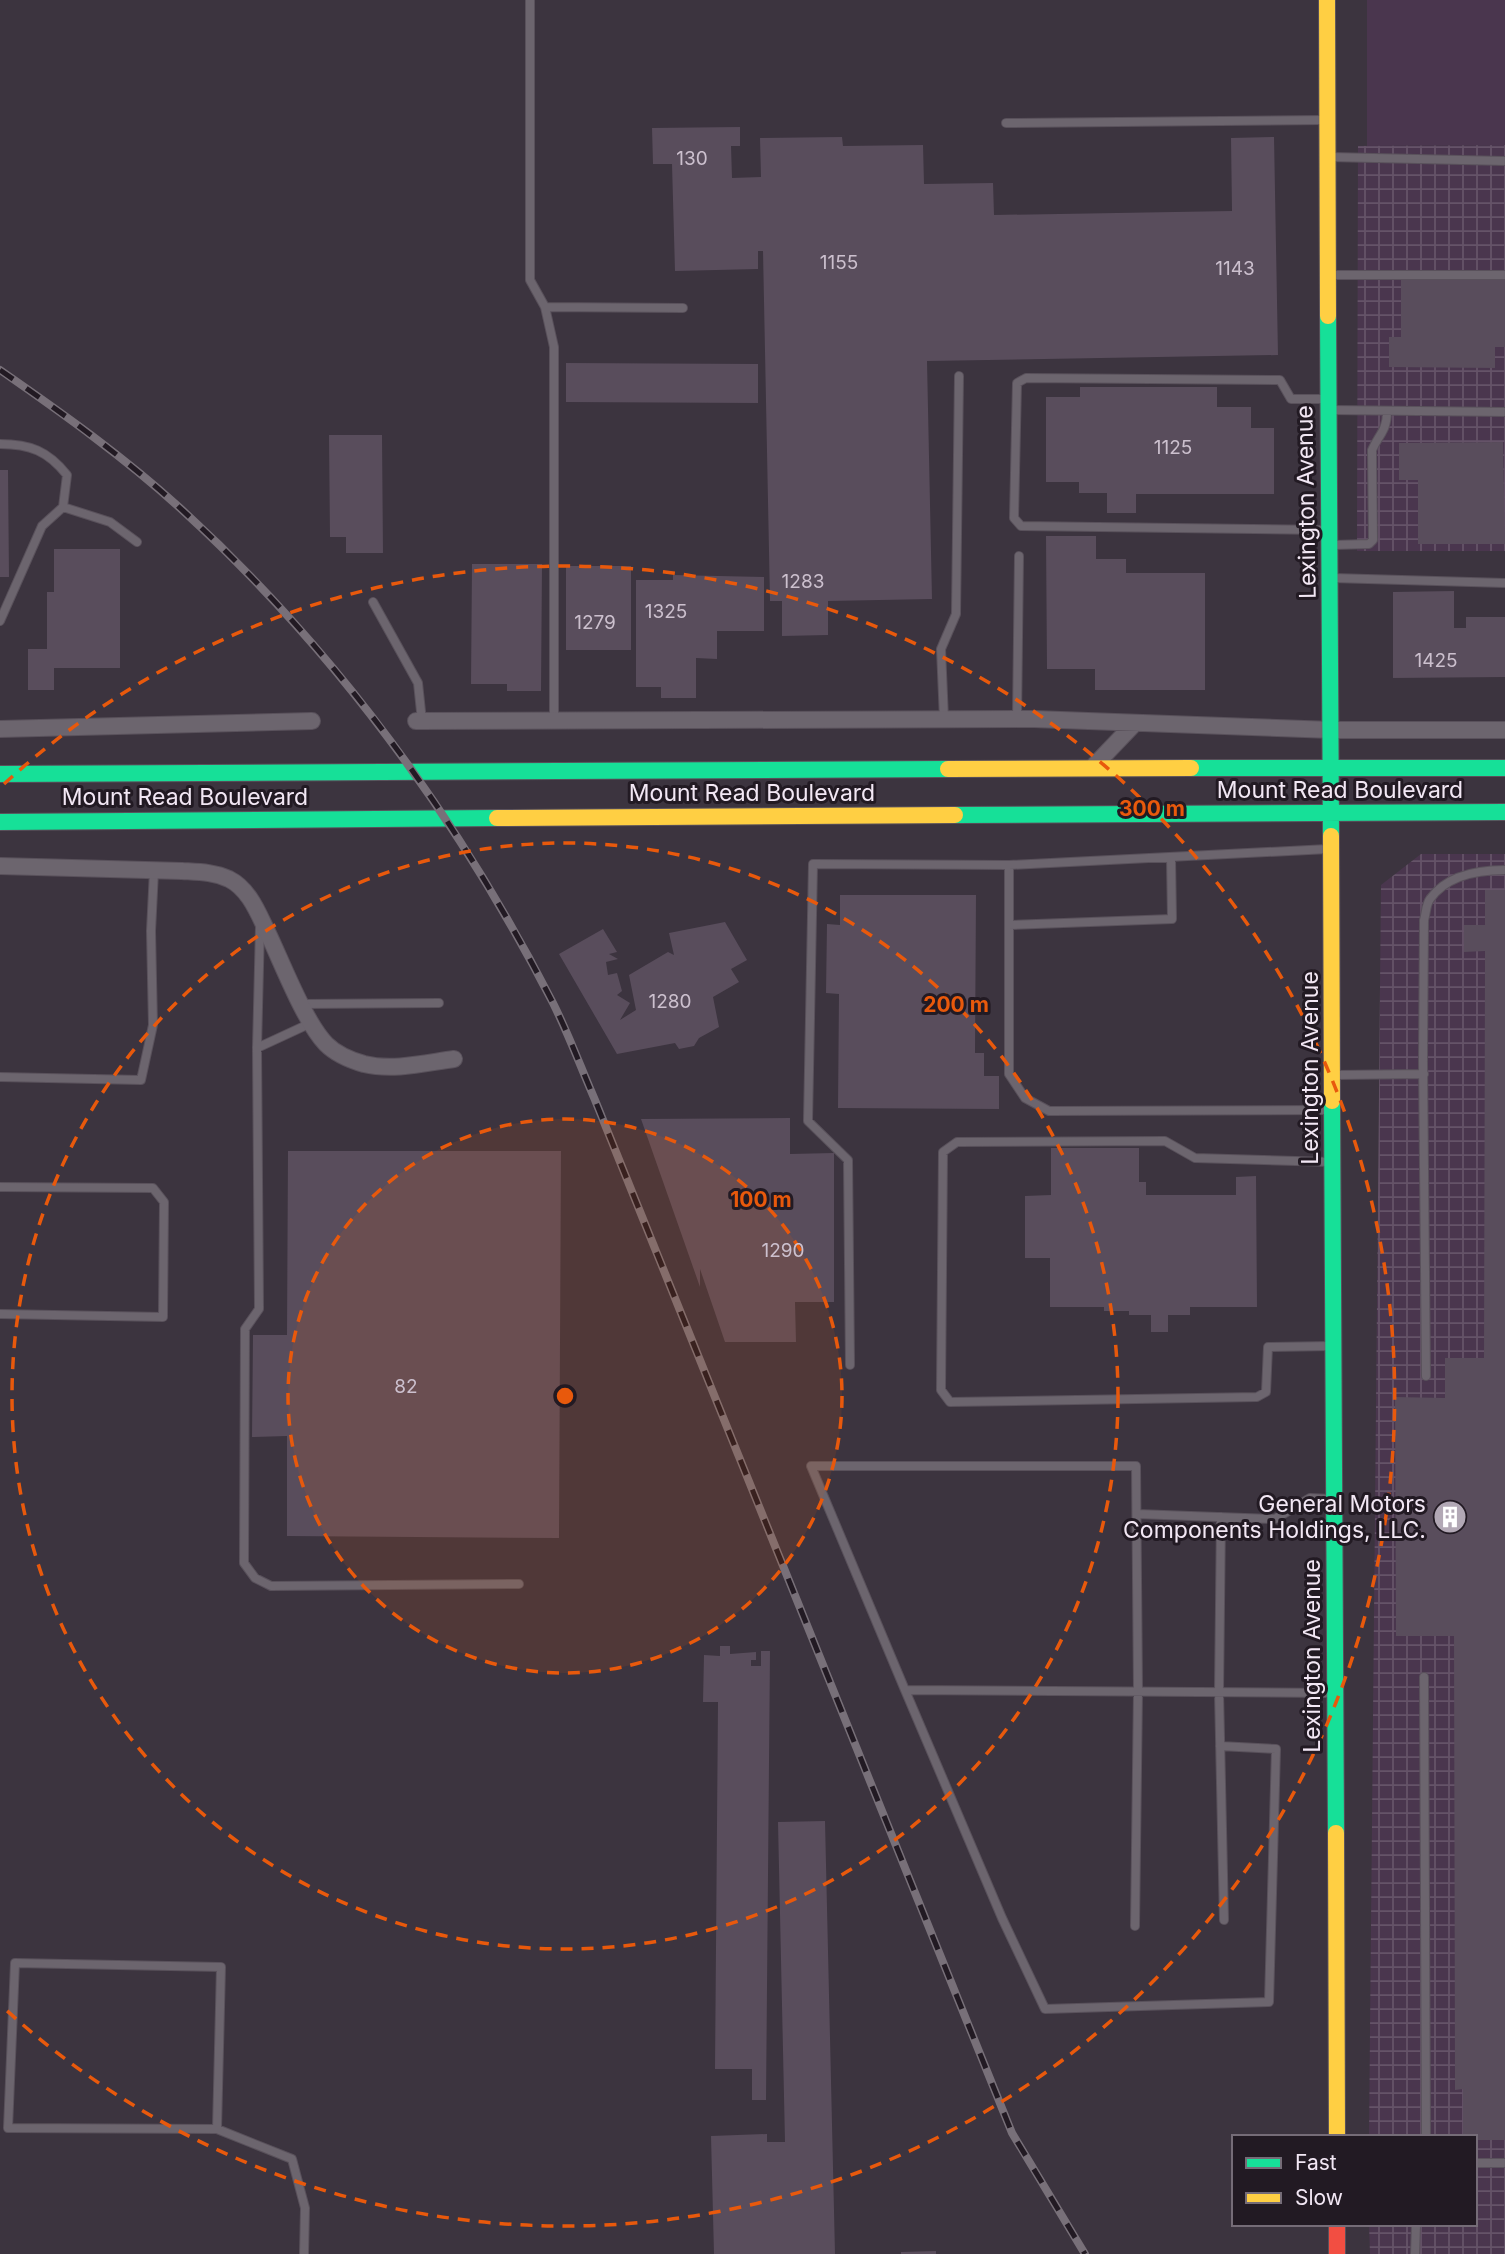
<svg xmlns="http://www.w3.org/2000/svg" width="1505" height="2254" font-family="Inter,sans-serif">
	<defs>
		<pattern id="industrial-grid" width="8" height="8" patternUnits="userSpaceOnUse" patternTransform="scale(1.75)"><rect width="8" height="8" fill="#4a364e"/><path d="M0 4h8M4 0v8" fill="none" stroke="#655368"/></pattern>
	</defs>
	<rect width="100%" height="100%" fill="#3c343f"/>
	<!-- built -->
	<path fill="#4a364e" d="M1367,0H1505V145L1367,146Z"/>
	<!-- industrial -->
	<path fill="url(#industrial-grid)" d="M1505,145V551H1357L1358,146Z
		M1421,854H1505V2254H1370L1369,2224H1475V2137H1369L1381,885Z"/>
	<!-- building -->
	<path fill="#594d5c" d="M740,127V146H731L732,178L761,177L760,138L842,137L843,146L923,145L924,184L993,183L994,215L1232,211L1231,138L1274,137L1278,355L927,361L932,599L828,601V635L782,636V601H770L763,251H758V269L675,271L672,164H653L652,128Z
		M1401,279L1505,280V347H1495V368L1389,367V337H1401Z
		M566,363L758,364V403L566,402Z
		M1080,387H1217V407H1251V428H1274V494H1136V513H1107V493H1079V482H1046V397H1080Z
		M329,435H382L383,553H346V537H330Z
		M1503,442L1505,544H1418V480H1399V443Z
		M0,470H8L9,577H0Z
		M1046,536H1096V559H1126V573H1205V690H1095V669H1047Z
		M54,549H120V668H54V690H28V649H47V592H54Z
		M472,564H542L541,691H507V684H471Z
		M566,566H631V650H566Z
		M673,575L764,577V631H717V659L696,658V698H661V687H636V580H673Z
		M1454,591V628H1466V617H1505V677L1393,678V592Z
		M1485,890H1505V2140H1475V2137H1463V2089L1455,2090L1454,1636H1396L1395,1397L1445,1398V1358H1484L1485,951L1464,952V925H1485Z
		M840,895H976L975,1053H984V1076H999V1109L838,1108L839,994L826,993L827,924L840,925Z
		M725,922L747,960L731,969L739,982L713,997L719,1027L699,1038L694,1046L679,1049L675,1043L617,1054L559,954L603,929L617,952L609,954L618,959L606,962L608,975L617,973L622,991L617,995L630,1003L620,1020L636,1010L629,975L668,952L674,955L669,933Z
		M790,1118V1154L834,1153V1302H795L796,1342H725L700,1269V1287L641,1119Z
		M1051,1148H1139V1182H1146V1195H1236V1177L1256,1176L1257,1307H1190V1315H1168V1332H1151V1315H1129V1311H1104V1307H1050V1258H1025V1196L1051,1195Z
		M288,1151H561L559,1538L287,1536V1436L252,1437L253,1335H287Z
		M720,1646H730V1654L756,1652V1660H751V1666H761V1651H770L766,2100H752V2069H715L718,1702H703L704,1655L720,1656Z
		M825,1821L835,2254H714L711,2136L767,2134V2142H785L778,1822Z
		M936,2251V2254H901V2252Z"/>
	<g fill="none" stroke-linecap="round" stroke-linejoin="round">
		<defs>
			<path id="lane" d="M530,0V280L545,307L683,308
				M1006,123L1324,120
				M1330,157L1505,161
				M1331,275H1505
				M545,307L554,347V720
				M1331,410L1505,412
				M0,444C30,444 48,451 67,475L63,507L42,526L0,621
				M63,507L110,522L137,542
				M1326,530L1021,526L1014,518L1017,383L1026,378L1280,380L1291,399H1328
				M1333,545L1369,544L1373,540L1372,450C1379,434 1387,431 1387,411
				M1333,578L1505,583
				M373,602L418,683L422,721
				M944,719L941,649L956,614L959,376
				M1017,719L1019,556
				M1328,849L1009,865V1074L1025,1098L1049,1111L1330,1110
				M1009,925L1172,919L1171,858
				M260,926L257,1048L259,1309L245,1329L244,1563L255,1578L271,1586L519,1584
				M302,1004L439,1003
				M257,1048L311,1023
				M1336,1075L1424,1074
				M0,1077L141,1080L153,1025L151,931L154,871
				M1330,1162L1195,1158L1165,1141L957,1142L943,1152L941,1390L950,1402L1257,1397L1266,1392L1268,1347L1331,1346
				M0,1187L153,1188L164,1202L163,1317L0,1314
				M850,1365L848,1160L808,1121L813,864L1009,865
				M1426,1376L1423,1062L1424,920C1426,914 1426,904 1430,899C1447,875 1478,870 1505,870
				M1137,1514L1275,1519L1310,1498L1331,1499
				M1221,1517L1219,1692L1224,1920
				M1424,1677L1426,2137
				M905,1690L1002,1918L1045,2009L1269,2002L1276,1749L1220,1746
				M1135,1926L1138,1691L1136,1466H811L905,1690C1048,1691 1190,1692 1332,1693
				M217,2129L221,1967L15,1963L8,2128L217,2129L292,2159L305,2208L304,2254
				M1475,2163H1505
				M1415,2254L1416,2224"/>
			<path id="street" d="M416,721L1034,719L1332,730H1505
				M0,729L312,721
				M1092,768L1135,723
				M0,866L182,871C198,872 214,872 229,879C247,888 256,908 264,925C280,957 303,1020 326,1044C336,1054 350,1060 364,1064C393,1071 425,1063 454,1059"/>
			<path id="fast" d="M1328,316L1331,836
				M1191,768H1505
				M0,774L948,769
				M955,815L1505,812
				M0,822L497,818
				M1332,1101L1336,1833"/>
			<path id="slow" d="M1327,0L1328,316
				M948,769L1191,768
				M497,818L955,815
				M1331,836L1332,1101
				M1336,1833L1337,2137"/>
			<path id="jam" d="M1337,2224V2254"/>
		</defs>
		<!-- lane casing -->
		<use href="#lane" stroke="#59515b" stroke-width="10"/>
		<!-- street casing -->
		<use href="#street" stroke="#59515b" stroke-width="18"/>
		<!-- fast casing -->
		<use href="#fast" stroke="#59515b" stroke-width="18"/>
		<!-- slow casing -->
		<use href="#slow" stroke="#59515b" stroke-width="18"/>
		<!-- jam casing -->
		<use href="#jam" stroke="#59515b" stroke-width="18"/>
		<!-- lane -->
		<use href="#lane" stroke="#6c656e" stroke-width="8"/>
		<!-- street -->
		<use href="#street" stroke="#6c656e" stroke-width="16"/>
		<!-- fast -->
		<use href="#fast" stroke="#16e098" stroke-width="16"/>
		<!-- slow -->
		<use href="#slow" stroke="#ffcf43" stroke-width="16"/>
		<!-- jam -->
		<use href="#jam" stroke="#f24e42" stroke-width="16"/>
		<defs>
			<path id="rail" d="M0,370C62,413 124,457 180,508C336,650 457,816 553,1003C569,1035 581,1068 595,1100L1012,2133L1085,2254"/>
		</defs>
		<!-- rail casing -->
		<use href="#rail" stroke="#787079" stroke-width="8"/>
		<!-- rail -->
		<use href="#rail" stroke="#221a23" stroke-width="5" stroke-dasharray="16" stroke-linecap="butt"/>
	</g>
	<!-- distance rings -->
	<circle cx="565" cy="1396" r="277" fill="#e8590c" fill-opacity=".12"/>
	<g fill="none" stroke="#e8590c" stroke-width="3.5" stroke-dasharray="12 9">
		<circle cx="565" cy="1396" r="277"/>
		<circle cx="565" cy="1396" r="553"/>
		<path d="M4 784A830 830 0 1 1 4 2008"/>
	</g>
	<!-- icons -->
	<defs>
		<symbol id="building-disc" viewBox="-11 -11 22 22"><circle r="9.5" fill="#b2a8b5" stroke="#221a23"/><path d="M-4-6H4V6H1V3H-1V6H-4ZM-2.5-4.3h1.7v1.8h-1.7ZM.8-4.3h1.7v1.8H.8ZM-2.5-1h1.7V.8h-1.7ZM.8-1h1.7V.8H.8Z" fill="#fff"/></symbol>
	</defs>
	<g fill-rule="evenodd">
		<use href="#building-disc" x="1431" y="1498" width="38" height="38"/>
	</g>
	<g text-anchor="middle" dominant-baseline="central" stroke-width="6" stroke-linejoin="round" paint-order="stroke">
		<!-- number labels -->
		<g font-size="19" fill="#ccc0ce">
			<text x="692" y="158">130</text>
			<text x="839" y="262">1155</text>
			<text x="1235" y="268">1143</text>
			<text x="1173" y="447">1125</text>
			<text x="803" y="581">1283</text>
			<text x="666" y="611">1325</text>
			<text x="595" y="622">1279</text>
			<text x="1436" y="660">1425</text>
			<text x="670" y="1001">1280</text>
			<text x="783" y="1250">1290</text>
			<text x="406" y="1386">82</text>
		</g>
		<!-- street labels -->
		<g font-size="23" fill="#f2e7f4" stroke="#221a23">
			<text transform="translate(1306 502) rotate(-91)">Lexington Avenue</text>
			<text x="1340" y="790">Mount Read Boulevard</text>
			<text x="752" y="793">Mount Read Boulevard</text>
			<text x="185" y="797">Mount Read Boulevard</text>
			<text transform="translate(1310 1068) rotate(-90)">Lexington Avenue</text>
			<text transform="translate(1312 1656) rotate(-90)">Lexington Avenue</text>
		</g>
		<!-- poi labels -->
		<g font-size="23" fill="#f2e7f4" stroke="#221a23" text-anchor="end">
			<text x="1426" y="1504">General Motors<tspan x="1426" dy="26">Components Holdings, LLC.</tspan></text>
		</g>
	</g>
	<circle cx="565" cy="1396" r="10" fill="#e8590c" stroke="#221a23" stroke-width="3.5"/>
	<g font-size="21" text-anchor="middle" font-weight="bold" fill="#e8590c" stroke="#221a23" stroke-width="6" stroke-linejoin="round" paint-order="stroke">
		<text x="1152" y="816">300 m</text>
		<text x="956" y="1012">200 m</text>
		<text x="761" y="1207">100 m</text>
	</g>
	<!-- legend -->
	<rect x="1232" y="2135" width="245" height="91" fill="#221a23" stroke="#756c77" stroke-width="2"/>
	<rect x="1246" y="2158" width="35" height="10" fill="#16e098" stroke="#756c77" stroke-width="2"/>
	<text x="1295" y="2170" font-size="21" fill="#f2e7f4">Fast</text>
	<rect x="1246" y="2193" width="35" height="10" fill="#ffcf43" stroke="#756c77" stroke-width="2"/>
	<text x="1295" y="2205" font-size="21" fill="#f2e7f4">Slow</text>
</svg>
